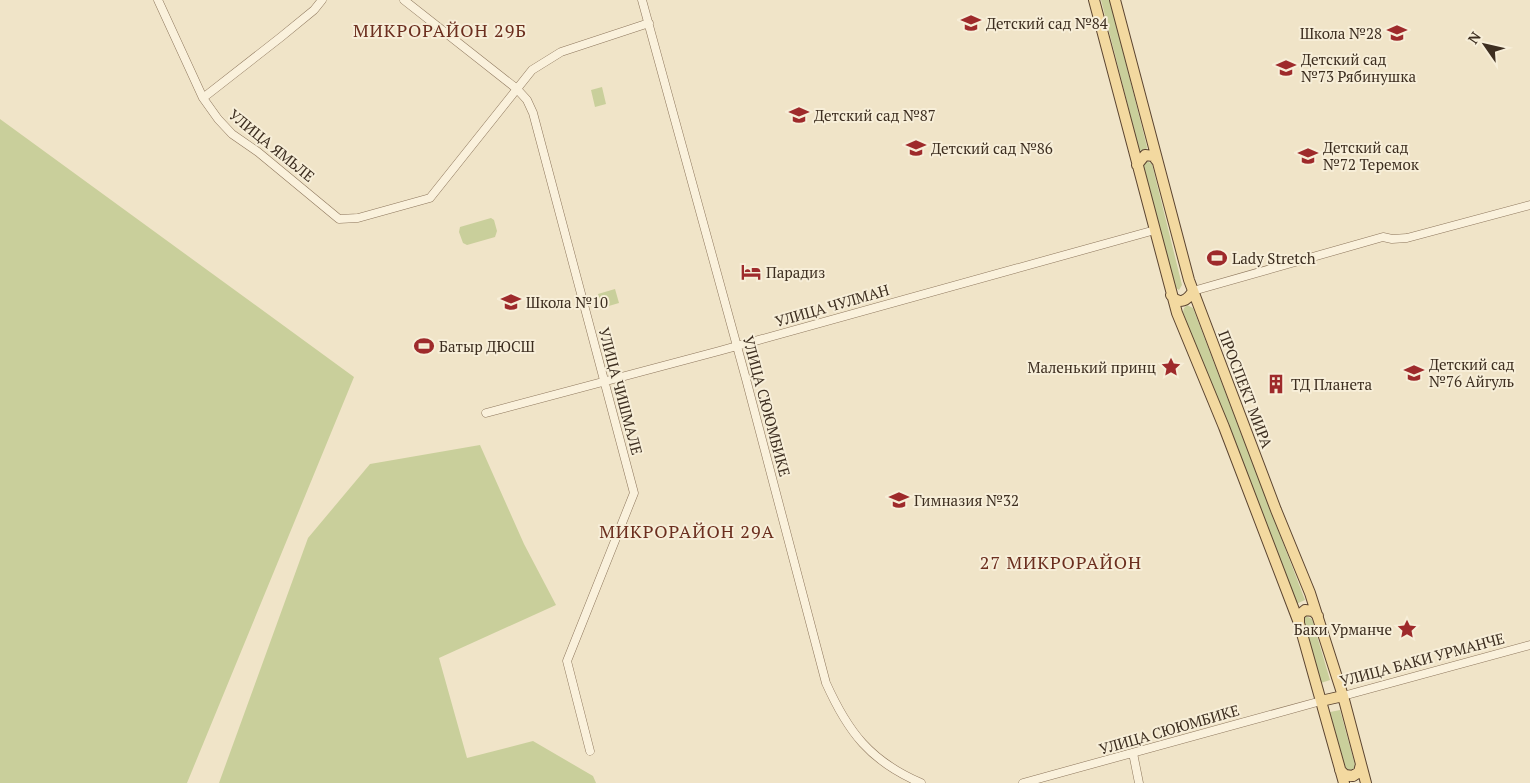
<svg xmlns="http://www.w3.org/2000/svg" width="1530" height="783" font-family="'PT Serif',serif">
	<rect width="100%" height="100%" fill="#f0e4c8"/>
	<!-- green -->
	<path fill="#c9cf9b" d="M1101,0H1110L1147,147L1146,151H1141L1139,149Z
		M602,87L606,104L595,107L591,90Z
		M0,119L354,377L187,783H0Z
		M1147,161L1152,164L1182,285L1179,290L1174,287L1143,166Z
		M491,218L494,220L497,231L495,237L467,245L463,243L459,232L460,227Z
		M615,289L619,303L602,308L598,294Z
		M1187,305L1193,308L1305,600L1296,604L1256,511L1183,312L1184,308Z
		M480,445L524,544L556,605L439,658L467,758L533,741L593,776L596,783H219L308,538L370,464Z
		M1306,616L1312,619L1330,680L1321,683L1303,621Z
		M1340,710L1355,765L1353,771H1347L1345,768L1330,712Z"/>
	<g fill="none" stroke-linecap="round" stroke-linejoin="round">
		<defs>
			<path id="minor" d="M158,0L203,98L218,119L232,134L258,152L339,219L358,218L430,198L532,70L561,52L649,23
				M404,0L517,89L527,100L533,113L634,493L567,661L590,751
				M642,0L746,379L826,683C848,732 870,761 921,783
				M203,98L281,37L314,10L322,0
				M1193,291L1383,237L1392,239L1407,238L1530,205
				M486,413L719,351L1155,230
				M1343,696L1530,645
				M1133,753L1139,783
				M1023,783L1321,701"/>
			<path id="major" d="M1094,0L1177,313L1224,427L1299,623L1344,783
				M1115,0L1189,280L1276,510L1310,593L1343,696L1366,783
				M1137,165L1145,155L1153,156L1157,161
				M1171,295C1179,306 1188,300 1193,291
				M1299,623V615L1305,610L1313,611L1318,616
				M1321,701L1343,696
				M1340,770L1345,775L1353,776L1359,772L1361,764"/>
		</defs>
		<!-- minor casing -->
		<use href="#minor" stroke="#8d765c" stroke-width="9"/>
		<!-- major casing -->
		<use href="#major" stroke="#5b4430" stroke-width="12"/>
		<!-- minor -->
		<use href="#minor" stroke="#faf1dc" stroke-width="8"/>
		<!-- major -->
		<use href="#major" stroke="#f3d9a0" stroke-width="10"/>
	</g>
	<!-- icons -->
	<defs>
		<symbol id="school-bare" viewBox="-9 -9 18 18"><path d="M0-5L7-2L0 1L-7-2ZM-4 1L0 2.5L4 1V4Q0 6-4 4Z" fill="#9e2a2b" stroke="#f7eed8" stroke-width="2.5" paint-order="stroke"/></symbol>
		<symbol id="stadium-bare" viewBox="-9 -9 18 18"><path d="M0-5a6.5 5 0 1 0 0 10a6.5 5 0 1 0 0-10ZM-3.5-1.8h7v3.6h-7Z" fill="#9e2a2b" stroke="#f7eed8" stroke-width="2.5" paint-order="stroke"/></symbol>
		<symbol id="hotel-bare" viewBox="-9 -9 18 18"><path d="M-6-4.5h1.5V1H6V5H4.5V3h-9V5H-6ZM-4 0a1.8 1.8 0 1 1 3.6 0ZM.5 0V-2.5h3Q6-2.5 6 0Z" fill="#9e2a2b" stroke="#f7eed8" stroke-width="2.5" paint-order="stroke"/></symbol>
		<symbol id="sight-bare" viewBox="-9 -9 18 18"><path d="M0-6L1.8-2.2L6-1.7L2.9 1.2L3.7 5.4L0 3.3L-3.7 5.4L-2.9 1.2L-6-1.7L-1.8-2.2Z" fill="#9e2a2b" stroke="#f7eed8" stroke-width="2.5" paint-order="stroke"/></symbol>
		<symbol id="building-bare" viewBox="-9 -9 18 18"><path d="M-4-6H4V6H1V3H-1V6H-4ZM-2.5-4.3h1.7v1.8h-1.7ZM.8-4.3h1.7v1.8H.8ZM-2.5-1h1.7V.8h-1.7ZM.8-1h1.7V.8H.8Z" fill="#9e2a2b" stroke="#f7eed8" stroke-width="2.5" paint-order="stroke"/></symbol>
	</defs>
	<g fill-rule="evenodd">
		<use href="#school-bare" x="957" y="9" width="28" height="28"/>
		<use href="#school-bare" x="1383" y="19" width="28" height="28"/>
		<use href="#school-bare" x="1272" y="54" width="28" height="28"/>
		<use href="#school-bare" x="785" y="101" width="28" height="28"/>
		<use href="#school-bare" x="902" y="134" width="28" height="28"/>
		<use href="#school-bare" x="1294" y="142" width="28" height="28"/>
		<use href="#stadium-bare" x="1203" y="244" width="28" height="28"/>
		<use href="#hotel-bare" x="737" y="258" width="28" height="28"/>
		<use href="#school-bare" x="497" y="288" width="28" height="28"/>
		<use href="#stadium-bare" x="410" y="332" width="28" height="28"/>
		<use href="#sight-bare" x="1157" y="353" width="28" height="28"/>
		<use href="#school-bare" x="1400" y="359" width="28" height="28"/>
		<use href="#building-bare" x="1262" y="370" width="28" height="28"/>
		<use href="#school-bare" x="885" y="486" width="28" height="28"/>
		<use href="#sight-bare" x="1393" y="615" width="28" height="28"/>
	</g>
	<g text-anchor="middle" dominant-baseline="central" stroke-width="4" stroke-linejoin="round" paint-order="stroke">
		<!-- poi labels -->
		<g font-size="15" fill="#3d2e20" stroke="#f7eed8" text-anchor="start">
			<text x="986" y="23">Детский сад №84</text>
			<text x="1382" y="33" text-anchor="end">Школа №28</text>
			<text x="1301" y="59">Детский сад<tspan x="1301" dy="17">№73 Рябинушка</tspan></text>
			<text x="814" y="115">Детский сад №87</text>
			<text x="1323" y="147">Детский сад<tspan x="1323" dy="17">№72 Теремок</tspan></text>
			<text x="931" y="148">Детский сад №86</text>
			<text x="1232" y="258">Lady Stretch</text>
			<text x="766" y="272">Парадиз</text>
			<text x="526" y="302">Школа №10</text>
			<text x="439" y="346">Батыр ДЮСШ</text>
			<text x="1429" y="364">Детский сад<tspan x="1429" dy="17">№76 Айгуль</tspan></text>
			<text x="1156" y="367" text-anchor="end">Маленький принц</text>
			<text x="1291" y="384">ТД Планета</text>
			<text x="914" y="500">Гимназия №32</text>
			<text x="1392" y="629" text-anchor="end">Баки Урманче</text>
		</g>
		<!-- street labels -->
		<g font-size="15" fill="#3d2e20" stroke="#f7eed8">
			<text transform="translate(272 145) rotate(39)">УЛИЦА ЯМЬЛЕ</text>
			<text transform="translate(832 305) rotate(-16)">УЛИЦА ЧУЛМАН</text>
			<text transform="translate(1246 389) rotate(69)">ПРОСПЕКТ МИРА</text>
			<text transform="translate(621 391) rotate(75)">УЛИЦА ЧИШМАЛЕ</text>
			<text transform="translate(767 406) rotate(75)">УЛИЦА СЮЮМБИКЕ</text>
			<text transform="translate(1422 659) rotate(-15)">УЛИЦА БАКИ УРМАНЧЕ</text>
			<text transform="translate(1169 729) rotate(-16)">УЛИЦА СЮЮМБИКЕ</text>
		</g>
		<!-- quarter labels -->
		<g font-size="18" letter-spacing="1" fill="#6b2e1e" stroke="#f7eed8">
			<text x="440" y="30">МИКРОРАЙОН 29Б</text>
			<text x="687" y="531">МИКРОРАЙОН 29А</text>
			<text x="1061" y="562">27 МИКРОРАЙОН</text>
		</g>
	</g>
	<!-- north arrow -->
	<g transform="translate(1485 45) rotate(304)" stroke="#f7eed8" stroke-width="4" paint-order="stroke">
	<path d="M0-4L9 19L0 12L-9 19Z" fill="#3d2e20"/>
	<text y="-8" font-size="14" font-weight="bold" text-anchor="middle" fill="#3d2e20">N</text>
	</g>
</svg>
